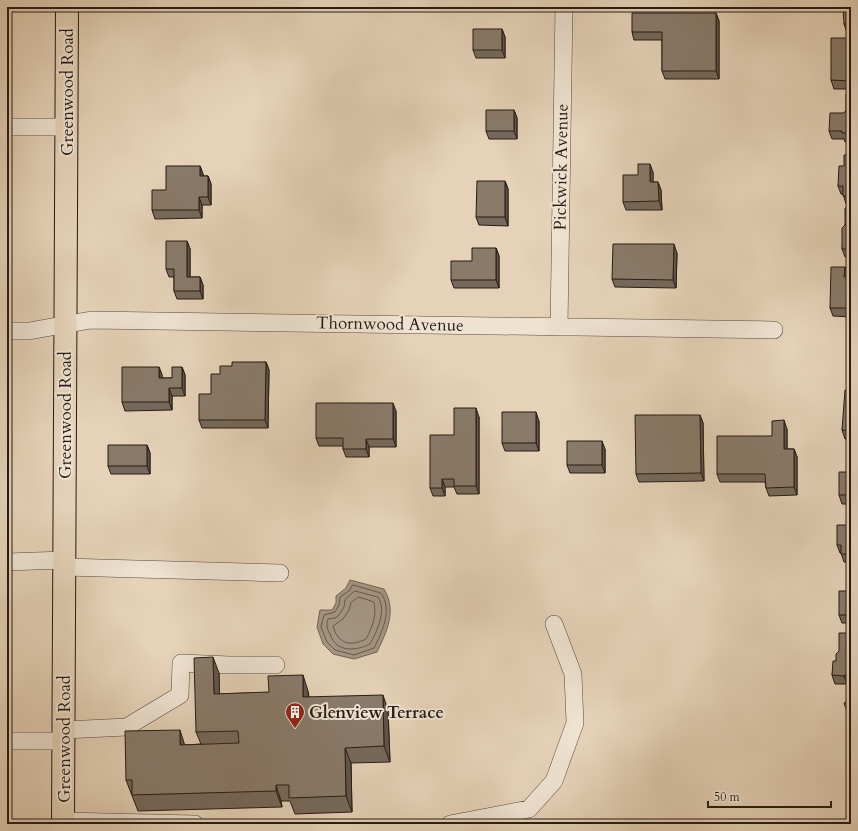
<svg xmlns="http://www.w3.org/2000/svg" width="858" height="831" font-family="Cardo,serif">
	<rect width="100%" height="100%" fill="#e5d2b8"/>
	<filter id="stains"><feTurbulence type="fractalNoise" baseFrequency=".005" numOctaves="4"/><feColorMatrix values="0 0 0 0 .2 0 0 0 0 .09 0 0 0 0 .02 0 0 0 .5 -.17"/></filter>
	<radialGradient id="worn" r=".72"><stop offset=".6" stop-color="#630" stop-opacity="0"/><stop offset="1" stop-color="#630" stop-opacity=".3"/></radialGradient>
	<!-- water -->
	<path fill="#a49481" stroke="#726456" d="M350,580L384,589C397,611 387,631 377,652L354,659L333,654L323,644L317,627L320,610H332L336,603V596L346,588Z"/>
	<g fill="none" stroke-linecap="round" stroke-linejoin="round">
		<!-- shore -->
		<path stroke="#65584b" stroke-width="1" d="M353,585L381,593C393,610 382,632 374,648L354,655L335,650L327,642L321,627L324,615L335,612L339,605L340,597L349,591Z
			M355,591L378,597C387,611 377,631 370,644C356,651 336,653 330,634C327,629 326,625 328,619L335,618L339,615L344,607L345,600Z
			M357,598L359,597L374,602C377,616 372,628 366,639C350,647 338,644 333,626L343,619L349,610L351,603Z"/>
		<defs>
			<path id="minor" d="M7,127H67
				M559,327L564,7
				M7,331H29L91,320L774,330
				M7,562L64,560
				M64,567L280,573
				M64,730L127,727L130,725L180,695L181,663L230,665H276
				M7,741H64
				M63,821L195,824
				M450,824L529,809L554,781L575,723L573,674L554,624"/>
			<path id="major" d="M63,824L67,7"/>
		</defs>
		<!-- minor casing -->
		<use href="#minor" stroke="#56493e" stroke-width="18"/>
		<!-- major casing -->
		<use href="#major" stroke="#261b15" stroke-width="24"/>
		<!-- minor -->
		<use href="#minor" stroke="#eee2d1" stroke-width="17"/>
		<!-- major -->
		<use href="#major" stroke="#e5d2b8" stroke-width="22"/>
	</g>
	<!-- wall -->
	<path fill="#76695b" stroke="#261b15" d="M851,7V32L847,33L844,24Z
		M716,13L719,21V79H665L662,71V40H634L632,32Z
		M502,29L505,37V58H476L473,50Z
		M851,38V89H834L831,80Z
		M851,94V142H845L844,139H832L829,131L846,111Z
		M514,110L517,118V139H489L486,131Z
		M851,155V204H846L843,194H841L838,186L844,166Z
		M200,166L203,174V176H208L211,184V205H202V218L155,219L152,210L166,190Z
		M653,172V182H658L661,190L662,210H626L623,202L638,175Z
		M505,181L508,189V226L479,225L476,217Z
		M851,208V257H845L842,249L845,225Z
		M187,241L190,249V277H200L203,285V299H177L174,291V277H169L166,269Z
		M496,248L499,256V288H454L451,280L472,261Z
		M677,253L676,288L615,287L612,279Z
		M845,267L848,277H851V317L833,316L830,308Z
		M851,329V370L848,361Z
		M266,362L269,370L268,428H202L199,420L220,374L232,366Z
		M159,367L162,375V378H172L182,367L185,375V396H172V410L125,411L122,402Z
		M851,390V439H845L842,430Z
		M396,411V447H369V457H346L343,449V446H319L316,438Z
		M700,415L703,423L704,481L639,482L636,474Z
		M479,417V494H457L454,487H445V496H433L430,488Z
		M539,421V451H505L502,443Z
		M787,429V449H794L797,457V495L769,496L766,488L765,482H720L717,474L772,436Z
		M147,445L150,453V474H111L108,466Z
		M605,449V473H570L567,465Z
		M851,472V504H842L839,495Z
		M851,525V562H844L841,553H840L837,545Z
		M851,591V623H842L839,615Z
		M839,651L847,684H835L832,675L836,661Z
		M219,673V694L308,691L309,697L388,710L390,762L351,763L352,812L295,814L290,801H281L282,807L138,811L126,780L185,745L201,744L196,732Z"/>
	<!-- shaded-wall -->
	<path fill="#60554a" stroke="#261b15" d="M716,13L719,21V79L716,71Z
		M502,29L505,37V58L502,50Z
		M514,110L517,118V139L514,131Z
		M650,164L653,172V190L650,182Z
		M200,166L203,174V185L200,176Z
		M208,176L211,184V205L208,197Z
		M505,181L508,189V226L505,217Z
		M658,182L661,190L662,210L659,201Z
		M199,197L202,205V218L199,210Z
		M187,241L190,249V285L187,277Z
		M674,244L677,253L676,288L673,280Z
		M496,248L499,256V288L496,280Z
		M845,267L848,275L847,285L844,277Z
		M200,277L203,285V299L200,291Z
		M266,362L269,370L268,428L265,420Z
		M159,367L162,375V386L159,378Z
		M182,367L185,375V396L182,388Z
		M169,388L172,396V410L169,402Z
		M393,403L396,411V447L393,439Z
		M476,408L479,417V494L476,486Z
		M536,412L539,421V451L536,443Z
		M700,415L703,423L704,481L701,473Z
		M784,420L787,429V457L784,449Z
		M366,439L369,447V457L366,449Z
		M602,441L605,449V473L602,465Z
		M147,445L150,453V474L147,466Z
		M794,449L797,457V495L794,487Z
		M442,479L445,487V496L442,488Z
		M213,657L219,673L220,710L214,694Z
		M851,669V680L847,684L844,676Z
		M303,675L308,691L309,713L303,697Z
		M383,695L388,710L390,762L384,746Z
		M180,730L185,746L180,745Z
		M345,748L351,763L352,812L346,796Z
		M276,785L281,801L282,807L276,791Z"/>
	<!-- building -->
	<path fill="#897a6a" stroke="#261b15" d="M843,7H851V24H844Z
		M632,13H716V71H662V32H632Z
		M473,29H502V50H473Z
		M831,38H851V81L831,80Z
		M846,94H851V133H842V131H829L830,113H843L846,111Z
		M486,110H514V131H486Z
		M844,155H851V196H843V186H838L839,166H844Z
		M638,164H650V182H658L659,201L623,202V175H638Z
		M166,166H200V176H208V197H199V210H152V190H166Z
		M477,181H505V217H476Z
		M845,208H851V249H842V228L845,225Z
		M166,241H187V277H200V291H174V269H166Z
		M613,244H674L673,280L612,279Z
		M472,248H496V280H451V261H472Z
		M831,267H845L844,277H851V308H830Z
		M848,329H851V361H848Z
		M232,362H266L265,420H199V394H211V374H220V366H232Z
		M122,367H159V378H172V367H182V388H169V402H122Z
		M845,390H851V431L842,430Z
		M316,403H393V439H366V449H343V438H316Z
		M454,408H476V486H454V479H442V488H430V435H454Z
		M502,412H536V443H502Z
		M635,415H700L701,473L636,474Z
		M784,420V449H794V487L766,488L765,474H717V436H772V421Z
		M567,441H602V465H567Z
		M108,445H147V466H108Z
		M839,472H851V495H839Z
		M837,525H851V554H841V545H837Z
		M839,591H851V615H839Z
		M839,633H851V669L844,676L832,675L833,661H836V654L839,651Z
		M213,657L214,694L269,692L268,676L303,675V697L383,695L384,746L345,748L346,796L289,798V785H276V791L132,795V780H126L125,731L180,730V745L239,743L238,731L196,732L194,658Z
		M851,700V722L844,703Z"/>
	<!-- icons -->
	<defs>
		<symbol id="building-pin" viewBox="-11 -11 22 30"><path d="M0 17L-7.5 6A9.5 9.5 0 1 1 7.5 6Z" fill="#8f2418" stroke="#eee2d1"/><path d="M-4-6H4V6H1V3H-1V6H-4ZM-2.5-4.3h1.7v1.8h-1.7ZM.8-4.3h1.7v1.8H.8ZM-2.5-1h1.7V.8h-1.7ZM.8-1h1.7V.8H.8Z" fill="#fff"/></symbol>
	</defs>
	<g fill-rule="evenodd">
		<use href="#building-pin" x="284" y="701" width="22" height="30"/>
	</g>
	<g text-anchor="middle" dominant-baseline="central" stroke-width="4" stroke-linejoin="round" paint-order="stroke">
		<!-- street labels -->
		<g font-size="17" fill="#261b15" stroke="#eee2d1">
			<text transform="translate(67 92) rotate(-90)">Greenwood Road</text>
			<text transform="translate(561 167) rotate(-89)">Pickwick Avenue</text>
			<text transform="translate(390 324) rotate(1)">Thornwood Avenue</text>
			<text transform="translate(65 415) rotate(-90)">Greenwood Road</text>
			<text transform="translate(64 739) rotate(-90)">Greenwood Road</text>
		</g>
		<!-- poi labels -->
		<g font-size="17" font-weight="bold" fill="#261b15" stroke="#eee2d1" text-anchor="start">
			<text x="309" y="712">Glenview Terrace</text>
		</g>
	</g>
	<!-- margin -->
	<rect width="858" height="831" fill="none" stroke="#e5d2b8" stroke-width="24"/>
	<rect x="8" y="8" width="842" height="815" fill="none" stroke="#261b15" stroke-width="2"/>
	<rect x="12" y="12" width="834" height="807" fill="none" stroke="#261b15"/>
	<!-- scale -->
	<path d="M708 801v6h123v-6" fill="none" stroke="#261b15" stroke-width="2"/>
	<text x="714" y="801" font-size="12" fill="#261b15" stroke="#eee2d1" stroke-width="3" paint-order="stroke">50 m</text>
	<rect width="100%" height="100%" filter="url(#stains)"/>
	<rect width="100%" height="100%" fill="url(#worn)"/>
</svg>
